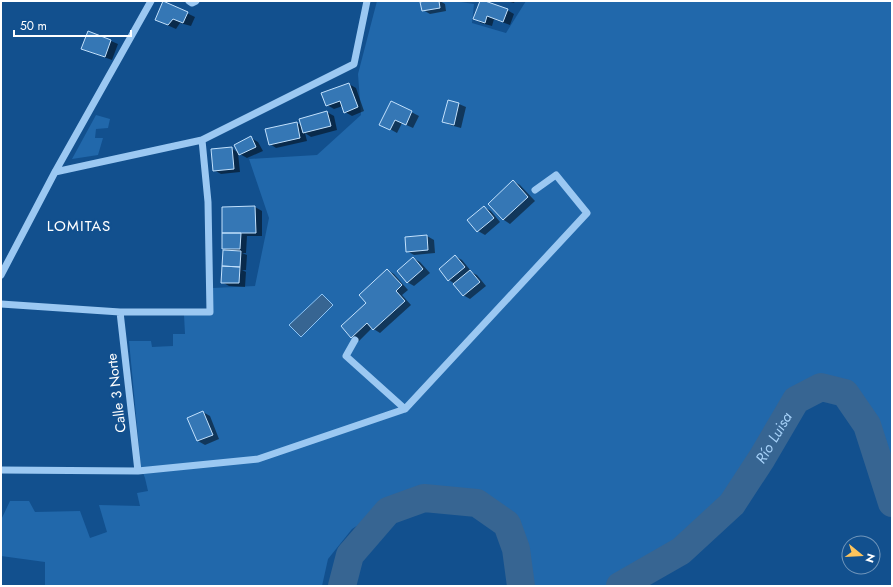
<svg xmlns="http://www.w3.org/2000/svg" width="893" height="587" font-family="Jost,sans-serif">
	<rect width="100%" height="100%" fill="#12508e"/>
	<!-- green -->
	<path fill="#2168ab" d="M377,1H419L420,2L422,11L439,1H454L474,4L472,23L506,33L526,1H892V484L872,420L847,385L813,380L788,396L728,499L715,510L679,548L642,569L613,586H525L519,547L508,521L479,498L425,492L385,508L352,529L328,559L322,586H45V562L1,556V520L10,501H29L35,512L80,511L90,538L107,532L99,505L140,506L137,493L148,491L145,478L141,468L129,341H151L152,347L173,346V334H185L184,315H213V288L255,286L269,218L249,159L317,155L361,115L358,74Z
		M96,115L110,119L108,128L96,129L95,138H103L98,155L72,159Z"/>
	<!-- water -->
	<path fill="#376592" stroke="#8dc4f5" d="M322,294L333,305L301,337L289,325Z"/>
	<!-- shadow -->
	<path fill="#0007" d="M431,1H440L445,4L446,11L430,14L423,10Z
		M481,1L507,10L514,14L510,25L494,19L492,26L481,23L475,19Z
		M506,1H515L514,3Z
		M164,2L195,17L191,26L180,23L176,29L156,20Z
		M89,32L111,41L118,44L112,60L90,52L83,48Z
		M349,84L356,88L364,111L352,116L345,112L343,106L334,109L327,105Z
		M449,101L459,104L466,107L461,128L450,125L443,121Z
		M392,102L419,116L413,128L402,123L397,133L388,128Z
		M327,112L334,116L337,130L311,137L305,133L307,141L276,148L270,144L297,123L302,126Z
		M251,138L258,142L263,151L247,158L238,153L240,172L221,174L214,170L231,148L239,153Z
		M513,181L520,185L535,201L510,224L504,220L489,204Z
		M255,207L262,211V236H247L246,253H242L247,255L246,270H242L246,272L245,287L229,286L222,282L228,251L223,248V208Z
		M484,207L491,211L500,222L485,235L478,231L469,220Z
		M427,236L434,240L435,253L414,255L407,251Z
		M455,256L462,260L471,271V272L477,275L486,286L470,299L463,295L455,284L449,280L440,269Z
		M413,258L420,262L430,273L414,286L407,282Z
		M387,270L394,274L408,290L402,295L411,305L380,333L372,328L359,341L352,337L368,303Z
		M203,412L210,416L219,439L205,445L198,441L189,418Z"/>
	<g fill="none" stroke-linecap="round" stroke-linejoin="round">
		<!-- river -->
		<g stroke="#376592" stroke-width="28">
			<path d="M342,586L350,555L388,511L424,498L477,503L507,524L516,549L521,586"/>
			<path id="s1" d="M620,586L681,551L732,504L762,458L796,400L821,387L845,393L867,425L892,503"/>
		</g>
	</g>
	<!-- building -->
	<path fill="#3577b5" stroke="#c2e1fd" d="M163,1L188,12L183,23L173,19L168,25L155,20Z
		M425,1H439L440,8L422,11L420,2Z
		M480,1H485L508,9L503,22L487,16L485,23L473,19Z
		M88,31L111,40L105,57L81,49Z
		M349,83L358,107L344,113L340,101L326,106L321,93Z
		M448,100L459,103L454,125L442,122Z
		M391,101L412,111L406,125L395,120L390,130L379,125Z
		M327,111L331,126L303,133L299,119Z
		M297,122L300,138L269,145L265,129Z
		M251,136L256,147L239,155L234,145Z
		M232,147L234,169L213,171L211,149Z
		M513,180L528,197L503,220L488,204Z
		M255,206L256,233H222V207Z
		M484,206L494,218L477,232L467,220Z
		M222,233H241L240,249H222Z
		M427,235L428,250L406,252L405,237Z
		M223,250L241,251L240,267L222,266Z
		M455,255L465,267L448,281L439,269Z
		M413,257L423,269L407,283L397,271Z
		M222,266L240,267L239,283H221Z
		M387,269L402,285L396,291L405,301L373,330L367,323L351,338L341,326L366,303L359,295Z
		M470,270L480,282L463,296L453,284Z
		M203,411L213,435L197,441L187,418Z"/>
	<g fill="none" stroke-linecap="round" stroke-linejoin="round">
		<!-- minor -->
		<path stroke="#9bc8f2" stroke-width="7" d="M189,1L192,3L196,1
			M202,140L354,64L367,1
			M1,275L55,172L151,1
			M1,304L120,312H210L208,202L202,140L55,172
			M120,312L138,471
			M355,340L346,356L405,409
			M1,470L138,471L258,459L405,409L587,213L556,175L535,190"/>
	</g>
	<g text-anchor="middle" dominant-baseline="central" stroke-width="4" stroke-linejoin="round" paint-order="stroke">
		<!-- street labels -->
		<g font-size="14" fill="#fff" stroke="#12508e">
			<text transform="translate(116 393) rotate(-97)">Calle 3 Norte</text>
		</g>
		<!-- neighbourhood labels -->
		<g font-size="15" letter-spacing="1" fill="#fff" stroke="#12508e">
			<text x="79" y="226">LOMITAS</text>
		</g>
		<!-- water labels -->
		<g font-size="15" font-style="italic" fill="#a7d2f9" stroke="#12508e">
			<text stroke="none"><textPath href="#s1" startOffset="218">Río Luisa</textPath></text>
		</g>
	</g>
	<!-- border -->
	<rect width="893" height="587" fill="none" stroke="#ffffff" stroke-width="4"/>
	<!-- north arrow -->
	<g transform="translate(861 555) rotate(108)"><circle r="19" fill="#12508e" stroke="#7196bb"/>
	<path d="M0-3L7 15L0 10L-7 15Z" fill="#ffc55c"/>
	<text y="-6" font-size="11" font-weight="bold" text-anchor="middle" fill="#ffffff">N</text>
	</g>
	<!-- scale -->
	<path d="M14 30v6h117v-6" fill="none" stroke="#ffffff" stroke-width="2"/>
	<text x="20" y="30" font-size="12" fill="#ffffff" stroke="#12508e" stroke-width="3" paint-order="stroke">50 m</text>
</svg>
